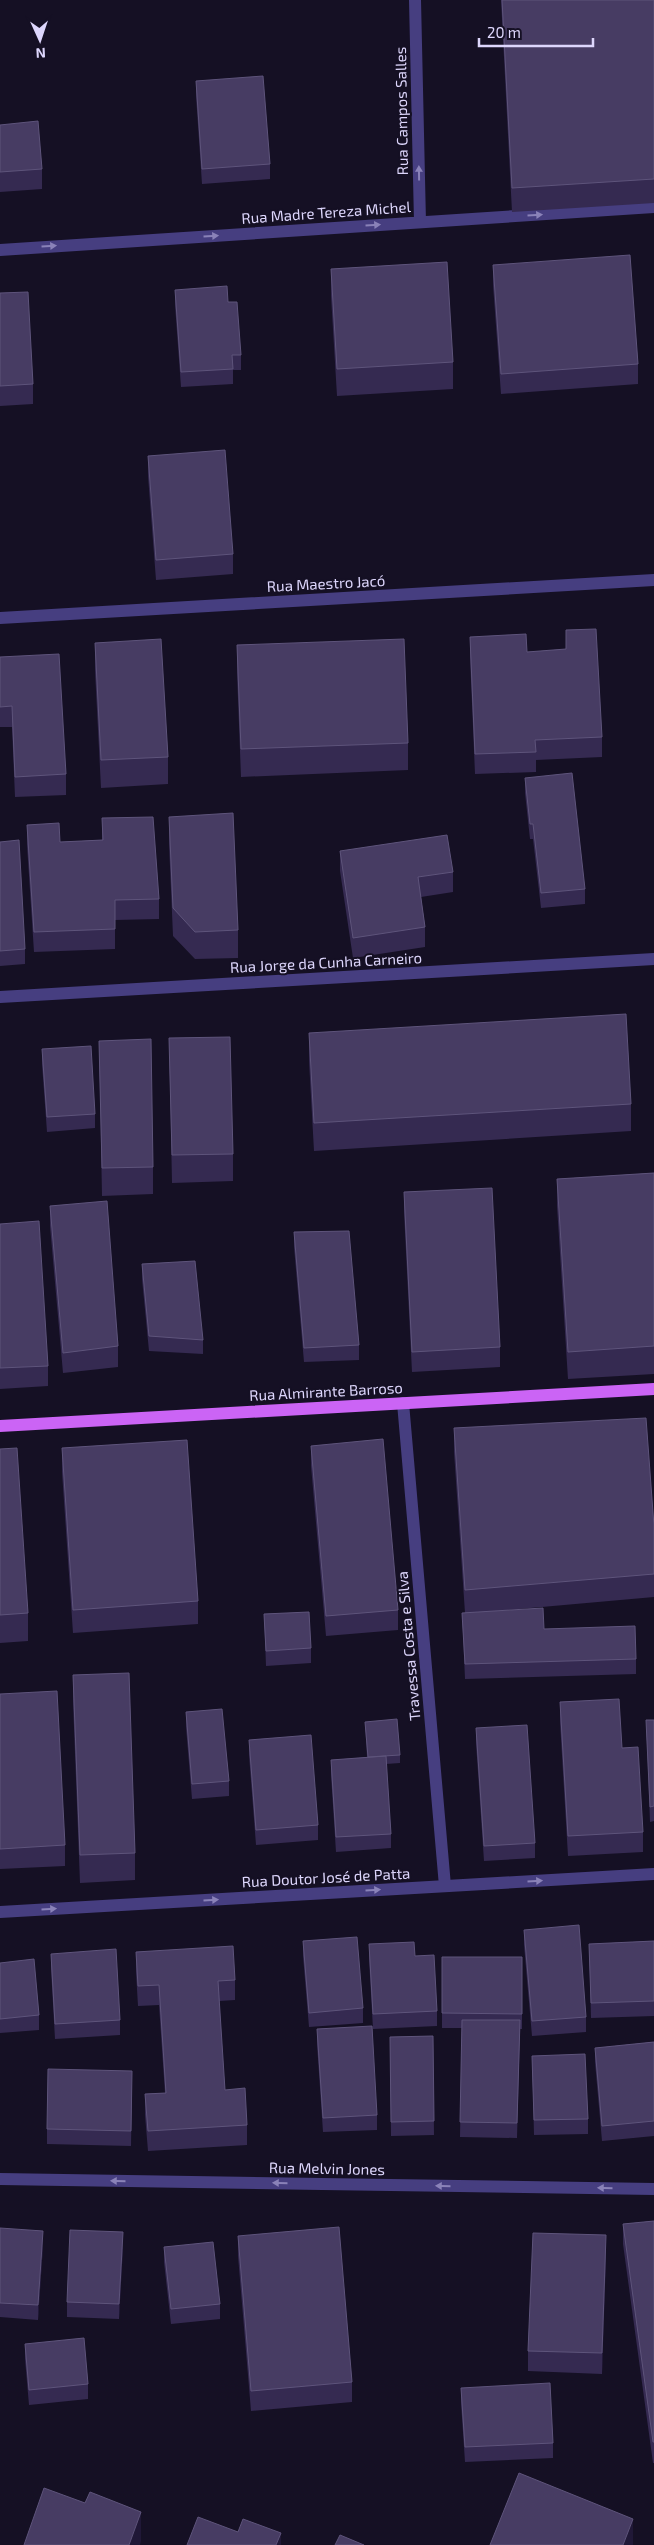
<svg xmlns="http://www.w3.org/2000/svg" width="654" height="2545" font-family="'Exo 2',sans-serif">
	<rect width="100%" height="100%" fill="#151024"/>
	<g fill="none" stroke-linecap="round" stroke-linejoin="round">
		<!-- minor -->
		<path stroke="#463e80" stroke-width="12" d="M415,0L420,222
			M0,250L654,207
			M0,618L654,580
			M0,997L654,959
			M403,1403L445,1886
			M0,1912L654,1874
			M0,2179L654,2189"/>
		<!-- major -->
		<path stroke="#cb64f5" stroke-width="12" d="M0,1426L654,1389"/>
	</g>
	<!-- wall -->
	<path fill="#352a51" d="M501,0H654V203L512,212Z
		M196,81L270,164V179L202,184L196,96Z
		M0,125L42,169V189L0,192Z
		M493,265L638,364V384L501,394L493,285Z
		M331,269L453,362V389L337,396L331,296Z
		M175,290L228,302L241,355V370H233V384L181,387L175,305Z
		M0,293L33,384V404L0,406Z
		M148,456L233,554V574L156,580L148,476Z
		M566,630L602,737V757L536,760V772L475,774L470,657V637L527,652L566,649Z
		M95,643L168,757V784L101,788L95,671Z
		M237,645L408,743V770L241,777L237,673Z
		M0,657L66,774V795L15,797L12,727H0Z
		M525,778L585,889V904L541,908L533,839H530L525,793Z
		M169,817L238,930V958L195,959L173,936L169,844Z
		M102,818L159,899V919L115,920V949L34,952L27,845V825L60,842L102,840Z
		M0,842L25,949V964L0,966Z
		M340,851L453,872V892L421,897L425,927V947L353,958L340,871Z
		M309,1033L631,1104V1131L314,1151L309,1061Z
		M169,1038L233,1154V1181L172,1183Z
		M99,1041L153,1167V1194L102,1196Z
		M42,1049L95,1114V1128L47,1132L42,1064Z
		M654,1173V1374L568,1379L557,1206V1179Z
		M404,1192L500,1347V1367L412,1372L404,1212Z
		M50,1206L118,1346V1367L63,1373L50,1226Z
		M0,1224L48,1366V1386L0,1389Z
		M294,1232L359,1345V1360L304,1362L294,1247Z
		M142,1264L203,1340V1354L149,1351L142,1279Z
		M454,1428L654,1526V1597L496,1611L544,1629L636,1659V1674L465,1679L462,1613H465L454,1452Z
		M311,1446L398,1610V1630L326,1636L311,1466Z
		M62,1448L198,1601V1624L73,1633L62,1472Z
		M0,1449L28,1613V1641L0,1643Z
		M264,1614L311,1648V1663L266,1666Z
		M73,1675L135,1853V1880L80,1883L73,1702Z
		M0,1694L65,1845V1866L0,1869Z
		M560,1702L643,1832V1852L568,1856L560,1722Z
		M186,1712L229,1781V1796L192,1799L186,1727Z
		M646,1720H654V1821L650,1822Z
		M365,1722L400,1755V1763L386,1764L391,1834V1848L336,1852L331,1775V1760L367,1757Z
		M476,1728L535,1843V1858L484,1861L476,1743Z
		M249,1740L318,1825V1840L256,1845L249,1755Z
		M524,1930L586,2017V2032L532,2036L524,1945Z
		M303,1941L363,2008V2023L309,2027L303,1956Z
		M654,1941V2016L591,2018L589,1944Z
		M369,1944L415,1956L437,2011V2026L373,2029L369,1959Z
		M136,1952L235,1980V2000L219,2001L225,2090L247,2125V2145L148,2151L145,2115V2094L165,2093L159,2005L138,2006L136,1972Z
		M51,1954L120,2020V2035L55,2039L51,1969Z
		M442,1957H522V2029H520L517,2138L460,2137L462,2028H442Z
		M0,1963L39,2015V2030L0,2033Z
		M317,2029L377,2115V2130L323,2132L317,2044Z
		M433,2036L434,2135L391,2136L390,2037Z
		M654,2042V2136L602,2141L595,2062V2048Z
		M532,2056L588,2119V2134L534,2135Z
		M132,2085L131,2146L47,2144V2129Z
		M654,2221V2463H653L623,2244V2224Z
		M0,2228L43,2246L38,2320L0,2317Z
		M238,2236L352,2382V2402L251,2411L238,2256Z
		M123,2247L119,2319L67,2317V2302Z
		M164,2247L220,2304V2319L171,2324L164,2262Z
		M606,2256L602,2374L528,2371V2351Z
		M25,2344L88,2384V2399L29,2405L25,2359Z
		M461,2388L553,2443V2458L465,2462L461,2403Z"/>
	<!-- shaded-wall -->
	<path fill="#201837" d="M43,2231V2246L38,2320V2305Z
		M123,2232V2247L119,2319V2304Z
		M606,2235V2256L602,2374V2353Z
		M141,2512V2541L140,2545H129Z
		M633,2519V2545H623Z
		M281,2533V2545H276Z"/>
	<!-- building -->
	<path fill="#473c63" stroke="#5e547b" d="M502,0H654V179L512,188Z
		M263,76L270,164L202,169L196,81Z
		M38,121L42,169L0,172V125Z
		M630,255L638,364L501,374L493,265Z
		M447,262L453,362L337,369L331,269Z
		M227,286L228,302H237L241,355H232L233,369L181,372L175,290Z
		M28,292L33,384L0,386V293Z
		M225,450L233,554L156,560L148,456Z
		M596,629L602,737L535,740L536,752L475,754L470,637L526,634L527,652L566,649V630Z
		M161,639L168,757L101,760L95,643Z
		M404,639L408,743L241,749L237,645Z
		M59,654L66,774L15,777L12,706L0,707V657Z
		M572,773L585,889L541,893L533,824H530L525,778Z
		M233,813L238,930L195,932L173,908L169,817Z
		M153,817L159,899L115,900V929L34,932L27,825L59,823L60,842L103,840L102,818Z
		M447,835L453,872L418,877L425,927L353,938L340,851Z
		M19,840L25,949L0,951V842Z
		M626,1014L631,1104L314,1123L309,1033Z
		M230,1037L233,1154L172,1155L169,1038Z
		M151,1039L153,1167L102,1168L99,1041Z
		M91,1046L95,1114L47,1117L42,1049Z
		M654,1173V1346L568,1352L557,1179Z
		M492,1188L500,1347L412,1352L404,1192Z
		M107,1201L118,1346L63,1353L50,1206Z
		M39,1221L48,1366L0,1368V1224Z
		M349,1231L359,1345L304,1348L294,1232Z
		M195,1261L203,1340L149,1336L142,1264Z
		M646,1418L654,1526V1574L465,1590L454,1428Z
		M383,1439L398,1610L326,1616L311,1446Z
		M187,1440L198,1601L73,1610L62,1448Z
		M17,1448L28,1613L0,1615V1449Z
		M543,1608L544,1629L635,1626L636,1659L465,1664L462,1613Z
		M309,1612L311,1648L266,1651L264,1614Z
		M129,1673L135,1853L80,1855L73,1675Z
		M57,1691L65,1845L0,1849V1694Z
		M619,1699L622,1748L638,1747L643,1832L568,1836L560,1702Z
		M222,1709L229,1781L192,1784L186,1712Z
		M397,1719L400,1755L368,1757L365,1722Z
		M646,1720H654V1806L650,1807Z
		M527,1725L535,1843L484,1846L476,1728Z
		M311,1735L318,1825L256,1830L249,1740Z
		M386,1756L391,1834L336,1837L331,1760Z
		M579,1925L586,2017L532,2021L524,1930Z
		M357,1937L363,2008L309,2013L303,1941Z
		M654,1941V2001L591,2003L589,1944Z
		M414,1942L415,1956L434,1955L437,2011L373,2014L369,1944Z
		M233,1946L235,1980L218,1981L225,2090L245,2088L247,2125L148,2131L145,2094L166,2093L159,1985L138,1986L136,1952Z
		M116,1949L120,2020L55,2024L51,1954Z
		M442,1957H522V2014L442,2013Z
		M34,1959L39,2015L0,2019V1963Z
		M462,2020H520L517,2123L460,2122Z
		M372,2026L377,2115L323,2118L317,2029Z
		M433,2036L434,2121L391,2122L390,2037Z
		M654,2042V2121L602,2126L595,2048Z
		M585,2054L588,2119L534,2120L532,2056Z
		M48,2069L132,2071L131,2131L47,2129Z
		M654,2221V2442H653L623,2224Z
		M339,2227L352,2382L251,2391L238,2236Z
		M0,2228L43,2231L38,2305L0,2303Z
		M70,2230L123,2232L119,2304L67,2302Z
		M533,2233L606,2235L602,2353L528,2351Z
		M213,2242L220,2304L171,2309L164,2247Z
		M84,2338L88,2384L29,2390L25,2344Z
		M550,2383L553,2443L465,2447L461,2388Z
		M519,2473L633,2519L623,2545H490Z
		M44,2488L85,2503L90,2492L141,2512L129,2545H24Z
		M198,2517L238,2532L243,2519L281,2533L276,2545H187Z
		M340,2535L364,2545H335Z"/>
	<!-- one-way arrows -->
	<defs><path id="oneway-solid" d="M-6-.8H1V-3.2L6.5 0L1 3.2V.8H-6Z" transform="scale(1.25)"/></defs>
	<g fill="#8a82b8">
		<use href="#oneway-solid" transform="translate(419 173) rotate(-91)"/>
		<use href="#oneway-solid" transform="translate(535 215) rotate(-4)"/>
		<use href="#oneway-solid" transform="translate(373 225) rotate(-4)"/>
		<use href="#oneway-solid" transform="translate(211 236) rotate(-4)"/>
		<use href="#oneway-solid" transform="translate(49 246) rotate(-4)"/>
		<use href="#oneway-solid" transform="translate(535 1881) rotate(-3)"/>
		<use href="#oneway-solid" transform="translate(373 1890) rotate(-3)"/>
		<use href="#oneway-solid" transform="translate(211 1900) rotate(-3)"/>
		<use href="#oneway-solid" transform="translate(49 1909) rotate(-3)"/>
		<use href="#oneway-solid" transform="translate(118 2181) rotate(-179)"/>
		<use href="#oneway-solid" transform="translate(280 2183) rotate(-179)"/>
		<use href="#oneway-solid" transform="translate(443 2186) rotate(-179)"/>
		<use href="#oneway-solid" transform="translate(605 2188) rotate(-179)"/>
	</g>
	<g text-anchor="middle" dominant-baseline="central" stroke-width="4" stroke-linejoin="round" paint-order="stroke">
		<!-- street labels -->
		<g font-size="15" fill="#ddd6fc" stroke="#151024">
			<text transform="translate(401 111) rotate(-91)">Rua Campos Salles</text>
			<text transform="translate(326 212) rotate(-4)">Rua Madre Tereza Michel</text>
			<text transform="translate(326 583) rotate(-3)">Rua Maestro Jacó</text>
			<text transform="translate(326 962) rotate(-3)">Rua Jorge da Cunha Carneiro</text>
			<text transform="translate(326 1391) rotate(-3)">Rua Almirante Barroso</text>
			<text transform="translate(408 1646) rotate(-95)">Travessa Costa e Silva</text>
			<text transform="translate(326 1877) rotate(-3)">Rua Doutor José de Patta</text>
			<text transform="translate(327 2168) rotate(1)">Rua Melvin Jones</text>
		</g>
	</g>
	<!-- north arrow -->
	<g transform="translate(40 40) rotate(177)" stroke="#151024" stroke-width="4" paint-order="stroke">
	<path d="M0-4L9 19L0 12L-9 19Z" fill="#ddd6fc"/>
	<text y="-8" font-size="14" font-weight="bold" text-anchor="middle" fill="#ddd6fc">N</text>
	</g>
	<!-- scale -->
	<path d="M479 38v8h114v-8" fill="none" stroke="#ddd6fc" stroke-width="2.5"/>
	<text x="487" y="38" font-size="15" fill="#ddd6fc" stroke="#151024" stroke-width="4" paint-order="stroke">20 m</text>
</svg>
